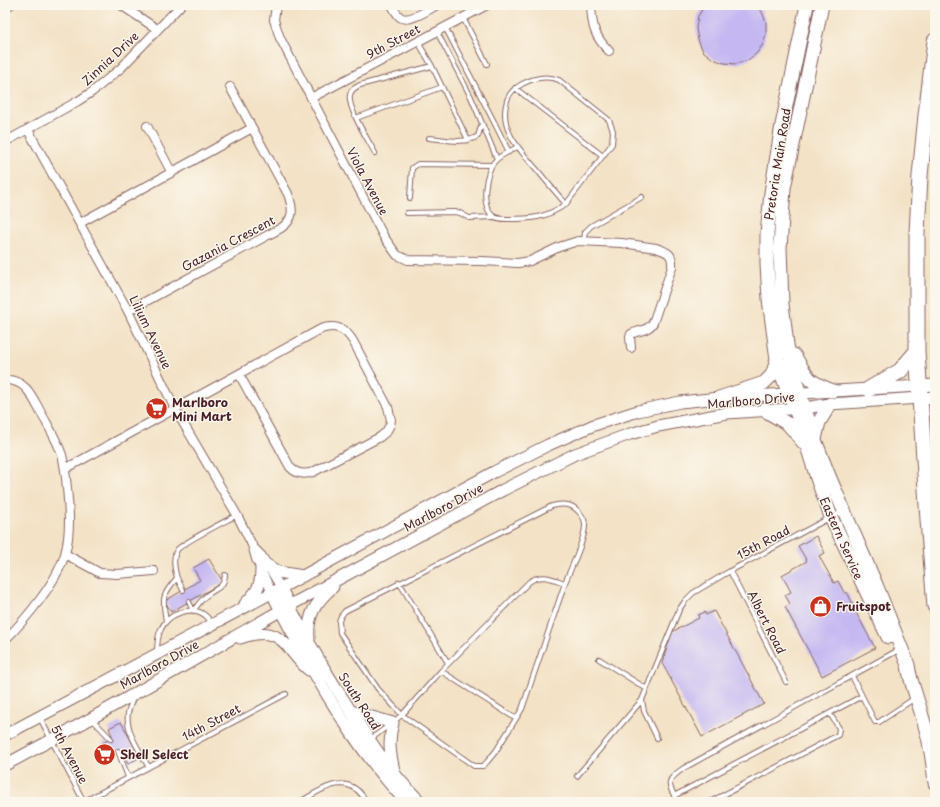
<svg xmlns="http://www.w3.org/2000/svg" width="940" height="807" font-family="'Playpen Sans',sans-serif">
	<rect width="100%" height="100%" fill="#fbf7ec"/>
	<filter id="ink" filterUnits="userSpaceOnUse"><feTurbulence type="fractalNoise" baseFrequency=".025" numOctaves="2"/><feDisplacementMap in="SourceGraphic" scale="8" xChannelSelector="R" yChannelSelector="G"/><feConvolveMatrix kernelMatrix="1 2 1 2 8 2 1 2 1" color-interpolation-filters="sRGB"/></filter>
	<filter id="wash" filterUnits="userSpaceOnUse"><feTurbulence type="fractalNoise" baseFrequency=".012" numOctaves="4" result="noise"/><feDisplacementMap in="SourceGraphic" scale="16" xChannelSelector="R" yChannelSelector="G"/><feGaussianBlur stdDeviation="0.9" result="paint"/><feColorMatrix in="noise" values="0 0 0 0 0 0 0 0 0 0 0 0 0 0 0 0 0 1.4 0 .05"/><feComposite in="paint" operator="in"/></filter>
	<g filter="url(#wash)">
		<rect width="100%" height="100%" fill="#f3e2c6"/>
		<g id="blocks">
			<!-- building -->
			<path fill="#c4b7f2" d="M705,5H757L762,12L766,22V33L763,44L757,53L748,60L736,64L724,63L713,59L703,51L698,40L696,28L698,16Z
				M816,536L825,553L819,556L834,583L838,581L845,594L847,592L853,604L852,605L875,648L822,676L785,607L790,604L785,595L791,592L782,575L807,561L798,546Z
				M209,559L223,582L171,612L165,601L200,580L193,568Z
				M714,611L764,704L702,737L662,663L672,632L699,618L698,615L705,612L706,615Z
				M121,722L140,757L128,764L121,750L109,756L102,743L113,738L109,728Z"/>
		</g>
	</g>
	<g filter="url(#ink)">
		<use href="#blocks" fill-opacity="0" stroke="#856361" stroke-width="1"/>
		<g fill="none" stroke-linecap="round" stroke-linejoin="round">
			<defs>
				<path id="lane" d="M463,18L487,64
					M445,27L492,118L509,152
					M437,32L471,97L497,159
					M418,42L432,66L468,140
					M515,88L603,156
					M356,118L442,87
					M429,138C444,139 464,145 478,136L482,123
					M517,147C511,151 502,154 496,160C485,170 480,206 493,216C497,219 504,219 508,219C532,219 546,218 566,204L612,144L613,131L609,120L559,80C546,75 531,78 519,86C512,90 507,97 506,105C500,132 522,152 538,171C547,182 556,193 566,204
					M375,153C369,141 347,108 350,95C351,89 356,87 360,85L432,66
					M410,198L412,168L418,164L492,165
					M407,213L455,212L460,213L469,218L494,217
					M584,241L585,232L591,226L642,197
					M730,571L786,682
					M177,578L183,590
					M399,582L448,663
					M189,602L193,611C197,606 201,600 206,596C215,588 224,589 225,575
					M166,621C162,598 162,595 177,578C175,571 172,558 177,550C182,543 226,521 237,515
					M157,653C157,645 157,637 161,629C168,614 192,604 206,616C208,618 210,621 212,623
					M599,659L647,689
					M441,671L515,718
					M852,676L875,722H879L915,698
					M133,697C132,702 129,708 128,713C125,731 140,751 148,766
					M40,718L84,802
					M92,719L111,739
					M657,738L644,711L642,700L679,610L685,601L693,593L730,571L831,517L843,512
					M371,739L402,715L441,671L529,582C542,573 552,579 565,583C570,570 586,538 585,524C585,519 581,514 578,511C571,503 562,504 552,506L345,611L341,616L339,621L340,633L378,689L402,715L474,766H483L487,762L496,751L522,709L565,583
					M118,751L128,777
					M577,776L642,700
					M674,796L862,696
					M83,802L286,694
					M300,802C316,793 339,775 357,790C361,793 364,798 367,802
					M678,802C667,783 665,781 684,768L895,652
					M710,802L838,735L839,728L830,714"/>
				<path id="street" d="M121,5L157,29
					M276,5L274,20L280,38L384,237L397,255L408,260L482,261L518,263L530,261L559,247L578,241L622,243L656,248C668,252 673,254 672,267L653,323C648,331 639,330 631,334L630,337L631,348
					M392,5C394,9 396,13 399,16C407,25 429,9 437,5
					M591,5C592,26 594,36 609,51
					M5,8L10,5
					M311,98L487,5
					M147,126L172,173
					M28,130L128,311L175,409L237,515L252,545L256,559L272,593
					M5,142L78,101L92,92L121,68L181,5
					M80,223L252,128
					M128,311L281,228C295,219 293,208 288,194L230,87
					M5,380C25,379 32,396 40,411C48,426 57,439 62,455C65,466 66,477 67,488C69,510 71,532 65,554C57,582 26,619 5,640
					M65,469L321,329C335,324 345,328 353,341L388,407L391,420L390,425L386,432L380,437L313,472C304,475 296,474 290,467L239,374
					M254,548L262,556L281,588
					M65,554L100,573L117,574L154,571"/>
				<path id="secondary" d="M267,565L278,572L303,576
					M281,588C301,631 325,671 350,710C371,743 392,775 421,802
					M272,593C282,614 293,634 304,655C333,707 365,758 406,802
					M245,604C257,591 261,587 261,569
					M240,638C263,630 278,631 292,652C297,658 302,665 309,670
					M309,639C307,615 315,603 333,587
					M351,711L393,723C388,740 390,754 394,770
					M5,735L277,590L494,472L548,445L594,425L638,411L680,402L719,398L935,385
					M5,765L92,718L285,608L503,490L575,454L630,434L658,426L727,413L805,408L830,404L935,397"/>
				<path id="primary" d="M807,5L782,125L771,193L767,234V264L769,299L777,360L784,381L795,408L818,481L831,517L888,637
					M822,5L784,188L780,248L782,304L785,328L787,345L795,379L815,440L829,476L877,587L908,665C910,682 918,699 922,716C929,737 933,761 935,783
					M794,355C808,378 807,381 833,391
					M719,398L764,383L772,375L777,360
					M764,410L788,424L803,442
					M815,439L819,422L830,404"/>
				<path id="highway" d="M935,41L926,115L920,176L917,233V351L928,520L935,606
					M869,389L900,371L917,351"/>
			</defs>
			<!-- lane casing -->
			<use href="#lane" stroke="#856361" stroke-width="6"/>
			<!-- street casing -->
			<use href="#street" stroke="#856361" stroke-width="10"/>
			<!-- secondary casing -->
			<use href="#secondary" stroke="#856361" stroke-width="13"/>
			<!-- primary casing -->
			<use href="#primary" stroke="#856361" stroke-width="15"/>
			<!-- highway casing -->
			<use href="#highway" stroke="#856361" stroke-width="17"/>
			<!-- lane -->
			<use href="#lane" stroke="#fff" stroke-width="4"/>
			<!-- street -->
			<use href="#street" stroke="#fff" stroke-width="8"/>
			<!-- secondary -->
			<use href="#secondary" stroke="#fff" stroke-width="11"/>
			<!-- primary -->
			<use href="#primary" stroke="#fff" stroke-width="13"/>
			<!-- highway -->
			<use href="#highway" stroke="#fff" stroke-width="15"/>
		</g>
	</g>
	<!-- icons -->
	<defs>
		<symbol id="supermarket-disc" viewBox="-11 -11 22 22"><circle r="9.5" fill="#c8321e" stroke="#fbf7ec"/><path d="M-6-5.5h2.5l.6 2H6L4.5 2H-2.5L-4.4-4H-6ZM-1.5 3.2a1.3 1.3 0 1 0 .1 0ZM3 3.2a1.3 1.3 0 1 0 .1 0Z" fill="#fff"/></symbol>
		<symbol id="shop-disc" viewBox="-11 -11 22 22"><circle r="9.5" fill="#c8321e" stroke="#fbf7ec"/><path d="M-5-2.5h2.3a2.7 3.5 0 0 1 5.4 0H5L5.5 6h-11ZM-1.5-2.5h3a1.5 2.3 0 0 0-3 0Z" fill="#fff"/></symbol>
	</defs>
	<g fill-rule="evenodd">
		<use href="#supermarket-disc" x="144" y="396" width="25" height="25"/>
		<use href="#shop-disc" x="808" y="594" width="25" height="25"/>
		<use href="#supermarket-disc" x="92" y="742" width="25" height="25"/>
	</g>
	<g text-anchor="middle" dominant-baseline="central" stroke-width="3" stroke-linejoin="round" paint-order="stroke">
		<!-- street labels -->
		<g font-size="12" fill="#4a1f2b" stroke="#fbf7ec">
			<text transform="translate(393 41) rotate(-28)">9th Street</text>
			<text transform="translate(110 58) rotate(-43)">Zinnia Drive</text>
			<text transform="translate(777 164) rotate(-81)">Pretoria Main Road</text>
			<text transform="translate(368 181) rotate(62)">Viola Avenue</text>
			<text transform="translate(228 243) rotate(-28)">Gazania Crescent</text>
			<text transform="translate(151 332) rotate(64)">Lilium Avenue</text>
			<text transform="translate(751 400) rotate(-5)">Marlboro Drive</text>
			<text transform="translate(443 507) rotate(-28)">Marlboro Drive</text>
			<text transform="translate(842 538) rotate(66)">Eastern Service</text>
			<text transform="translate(763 542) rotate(-28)">15th Road</text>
			<text transform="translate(767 622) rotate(63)">Albert Road</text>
			<text transform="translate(159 664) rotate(-29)">Marlboro Drive</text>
			<text transform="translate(360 701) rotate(57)">South Road</text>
			<text transform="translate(211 722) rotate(-28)">14th Street</text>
			<text transform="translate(70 754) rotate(62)">5th Avenue</text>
		</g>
		<!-- poi labels -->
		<g font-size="12" font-weight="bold" fill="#4a1f2b" stroke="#fbf7ec" text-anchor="start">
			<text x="172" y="402">Marlboro<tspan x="172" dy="14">Mini Mart</tspan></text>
			<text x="836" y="606">Fruitspot</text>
			<text x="120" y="754">Shell Select</text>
		</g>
	</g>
	<!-- margin -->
	<rect width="940" height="807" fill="none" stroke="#fbf7ec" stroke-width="20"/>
</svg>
